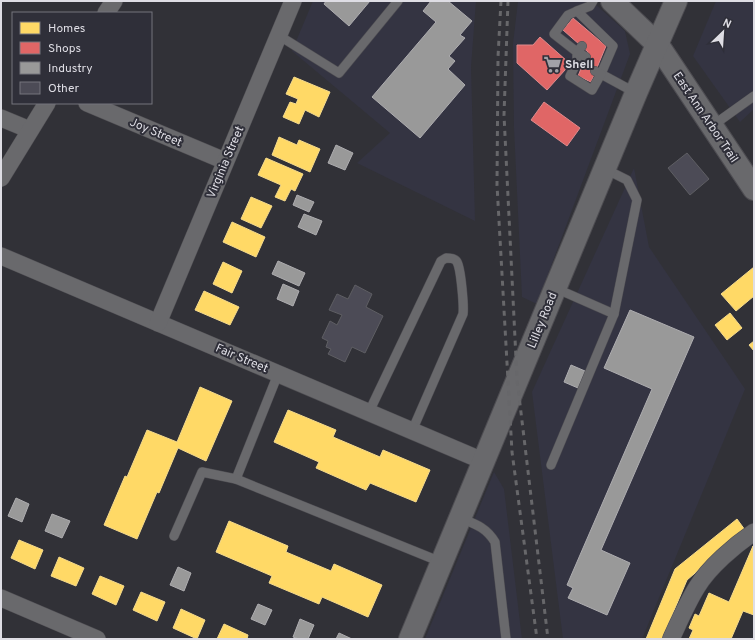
<svg xmlns="http://www.w3.org/2000/svg" width="755" height="640" viewBox="0 0 755 640" font-family="Overpass,sans-serif">
<rect width="100%" height="100%" fill="#313137"/>
<g fill="#343442">
<polygon points="313,1 476,1 471,67 475,221 357,163 390,133 292,51"/>
<polygon points="518,1 592,1 625,31 630,54 537,304 522,297 514,128 513,44"/>
<polygon points="716,1 754,1 754,109 740,122 693,56"/>
<polygon points="634,168 649,247 745,389 642,639 563,639 532,392"/>
<polygon points="494,472 504,489 522,639 425,639"/>
</g>
<g fill="#ffd966" stroke="#f5da8c">
<polygon points="294,77 330,92 319,117 305,110 299,124 283,117 290,102 296,104 298,99 286,94"/>
<polygon points="279,137 297,145 299,140 320,149 310,172 272,155"/>
<polygon points="266,158 303,174 295,191 291,189 285,201 275,197 281,185 258,175"/>
<polygon points="251,197 272,206 261,228 241,219"/>
<polygon points="232,222 265,237 256,257 223,242"/>
<polygon points="223,262 242,271 232,293 213,284"/>
<polygon points="754,267 754,296 736,311 721,294"/>
<polygon points="204,291 239,307 230,325 195,310"/>
<polygon points="730,313 742,328 727,340 715,325"/>
<polygon points="754,341 754,351 749,345"/>
<polygon points="200,387 232,401 206,461 178,448 159,493 157,492 137,539 104,525 125,476 127,477 147,430 177,442"/>
<polygon points="288,410 336,430 333,437 380,457 383,450 430,470 416,502 370,483 366,490 316,468 319,462 274,442"/>
<polygon points="737,519 745,530 687,580 662,639 646,639 675,569"/>
<polygon points="229,521 288,546 286,552 331,571 334,564 382,585 368,617 322,597 319,604 269,583 272,576 216,552"/>
<polygon points="19,540 43,550 35,569 11,558"/>
<polygon points="753,546 754,615 743,611 731,639 689,639 693,630 689,628 695,614 699,616 709,593 729,602"/>
<polygon points="59,557 84,568 76,586 51,576"/>
<polygon points="100,576 124,586 116,605 92,594"/>
<polygon points="141,592 165,602 157,621 133,610"/>
<polygon points="181,609 205,620 197,639 173,628"/>
<polygon points="224,624 248,635 247,639 217,639"/>
</g>
<g fill="#e06666" stroke="#df8a8c">
<polygon points="573,18 606,46 591,82 578,76 588,52 563,30"/>
<polygon points="540,37 567,61 565,70 547,90 517,63 517,45 533,45"/>
<polygon points="544,102 580,128 567,146 531,120"/>
</g>
<g fill="#999" stroke="#aeadb0">
<polygon points="326,1 370,1 349,26 324,4"/>
<polygon points="431,1 448,1 472,21 460,35 465,38 449,56 455,61 448,69 465,85 420,138 372,97 436,22 423,11"/>
<polygon points="336,145 353,153 345,170 328,163"/>
<polygon points="297,195 314,202 309,212 293,205"/>
<polygon points="304,214 322,221 316,235 298,227"/>
<polygon points="278,261 305,273 299,286 272,274"/>
<polygon points="283,284 299,291 293,306 277,299"/>
<polygon points="630,310 694,337 601,550 630,563 607,615 568,598 573,588 567,585 652,389 604,368"/>
<polygon points="571,365 585,371 578,388 564,382"/>
<polygon points="16,498 29,504 22,522 8,516"/>
<polygon points="52,514 70,521 62,538 45,531"/>
<polygon points="178,567 191,573 184,591 170,585"/>
<polygon points="258,604 272,610 265,625 251,619"/>
<polygon points="300,619 314,625 308,639 299,639 293,637"/>
<polygon points="339,633 352,639 336,639"/>
</g>
<g fill="#4c4b56" stroke="#5e5e63">
<polygon points="687,153 709,179 690,195 668,168"/>
<polygon points="355,285 372,294 366,307 383,316 365,353 352,347 345,362 328,354 331,349 326,347 328,341 322,338 330,321 337,325 342,315 329,310 337,294 348,299"/>
</g>
<g fill="none" stroke-linecap="round" stroke-linejoin="round">
<defs>
<g id="service">
<polyline points="593,1 590,6 577,11 613,46 601,74 636,93"/>
<polyline points="577,11 568,15 554,34 577,52 577,62 570,76 592,90 601,74 595,71"/>
<polyline points="278,35 339,73 398,1"/>
<polyline points="582,46 577,52 586,57"/>
<polyline points="712,126 754,96"/>
<polyline points="605,169 627,180 637,200 614,314"/>
<polyline points="278,374 236,479 441,562"/>
<path d="M 369,412 L 441,261 L 446,258 C 450,258 455,258 457,262 C 461,269 464,306 463,314 L 412,431"/>
<polyline points="551,465 614,314 555,288"/>
<path d="M 460,518 C 475,524 486,527 495,542 L 506,639"/>
<polyline points="174,536 202,472 236,479"/>
</g>
<g id="minor">
<polyline points="106,13 114,1"/>
<polyline points="87,103 225,161"/>
<polyline points="1,118 30,130"/>
<polyline points="1,178 47,103"/>
<polyline points="1,256 483,461"/>
<polyline points="158,323 293,1"/>
<polyline points="1,598 97,639"/>
<path d="M 671,639 C 679,622 687,603 697,587 C 709,567 735,545 754,532"/>
</g>
<g id="tertiary">
<polyline points="612,1 658,45 754,189"/>
<polyline points="410,639 636,93 676,1"/>
</g>
</defs>
<use href="#service" stroke="#4e4d52" stroke-width="10"/>
<use href="#minor" stroke="#4e4d52" stroke-width="18"/>
<use href="#tertiary" stroke="#4e4d52" stroke-width="24"/>
<use href="#service" stroke="#69696c" stroke-width="9"/>
<use href="#minor" stroke="#69696c" stroke-width="17"/>
<use href="#tertiary" stroke="#69696c" stroke-width="22"/>
<g stroke="#67676a" stroke-width="3" stroke-dasharray="5 5" stroke-linecap="butt">
<polyline points="501,1 498,57 497,185 512,452 537,639"/>
<polyline points="508,1 504,115 517,379 548,639"/>
</g>
</g>
<defs>
<symbol id="supermarket-bare" viewBox="-9 -9 18 18"><path d="M-6-5.5h2.5l.6 2H6L4.5 2H-2.5L-4.4-4H-6ZM-1.5 3.2a1.3 1.3 0 1 0 .1 0ZM3 3.2a1.3 1.3 0 1 0 .1 0Z" fill="#a1a1a7" stroke="#2f2f39" stroke-width="2.5" paint-order="stroke"/></symbol>
</defs>
<g fill-rule="evenodd">
<use href="#supermarket-bare" x="540" y="52" width="25" height="25"/>
</g>
<g text-anchor="middle" stroke-width="4" stroke-linejoin="round" paint-order="stroke">
<g font-size="12" font-weight="bold" fill="#dedde4" stroke="#2f2f39" text-anchor="start">
<text x="565" y="68">Shell</text>
</g>
<g font-size="12" fill="#dedde4" stroke="#2f2f39">
<text transform="translate(706 117) rotate(56)" y="4">East Ann Arbor Trail</text>
<text transform="translate(156 132) rotate(23)" y="4">Joy Street</text>
<text transform="translate(225 162) rotate(-67)" y="4">Virginia Street</text>
<text transform="translate(542 320) rotate(-68)" y="4">Lilley Road</text>
<text transform="translate(242 358) rotate(23)" y="4">Fair Street</text>
</g>
</g>
<rect width="755" height="640" fill="none" stroke="#dedde4" stroke-width="4"/>
<rect x="12" y="12" width="140" height="92" fill="#2f2f39" stroke="#75757d"/>
<rect x="20" y="22" width="20" height="12" fill="#ffd966" stroke="#75757d"/>
<text x="48" y="32" font-size="12" fill="#dedde4">Homes</text>
<rect x="20" y="42" width="20" height="12" fill="#e06666" stroke="#75757d"/>
<text x="48" y="52" font-size="12" fill="#dedde4">Shops</text>
<rect x="20" y="62" width="20" height="12" fill="#999999" stroke="#75757d"/>
<text x="48" y="72" font-size="12" fill="#dedde4">Industry</text>
<rect x="20" y="82" width="20" height="12" fill="#4c4b56" stroke="#75757d"/>
<text x="48" y="92" font-size="12" fill="#dedde4">Other</text>
<g transform="translate(723 32) rotate(25)" stroke="#2f2f39" stroke-width="3" paint-order="stroke">
<path d="M0-3L7 15L0 10L-7 15Z" fill="#dedde4"/>
<text y="-6" font-size="11" font-weight="bold" text-anchor="middle" fill="#dedde4">N</text>
</g>
</svg>
